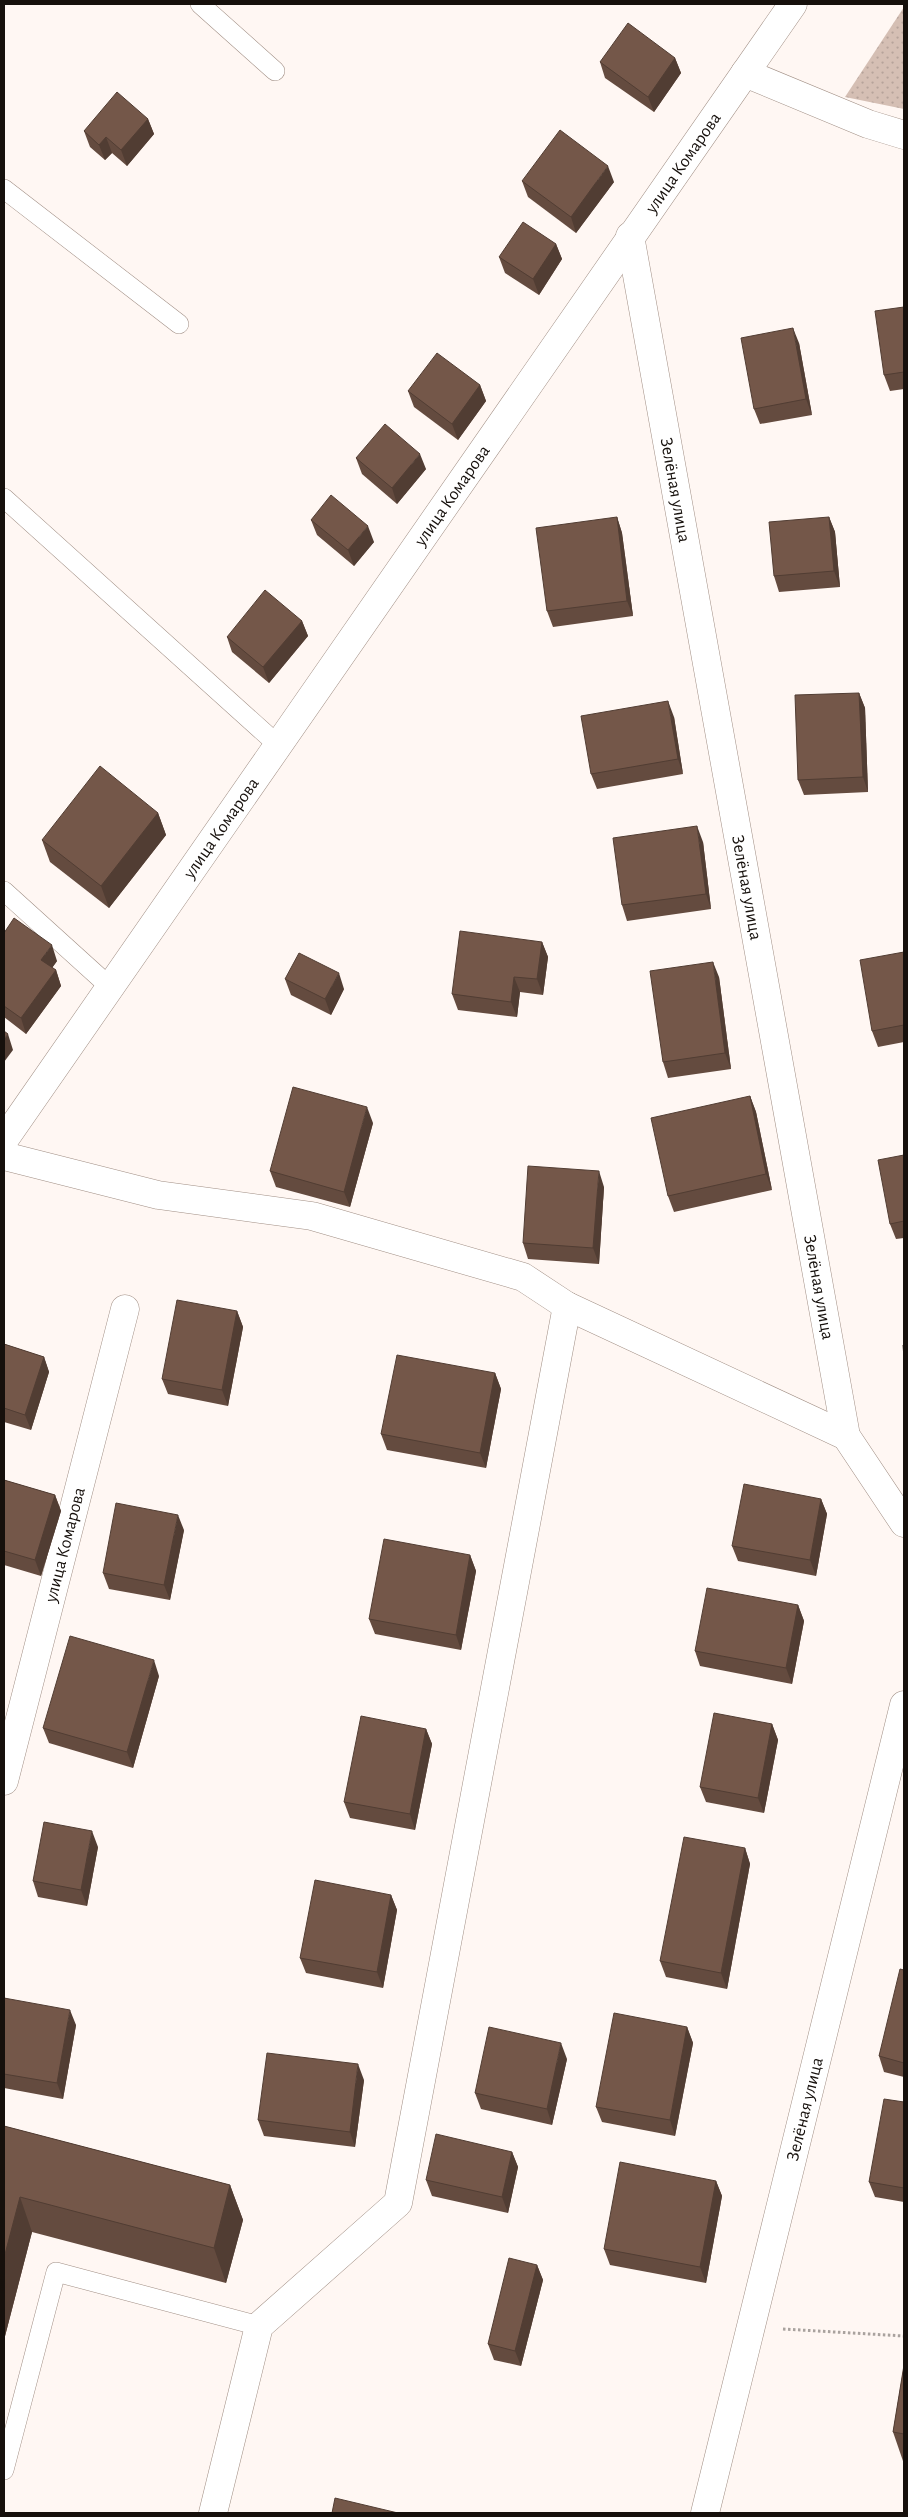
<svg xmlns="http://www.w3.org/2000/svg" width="908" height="2517" viewBox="0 0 908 2517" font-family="'Alegreya Sans',sans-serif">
<defs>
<pattern id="garden-dots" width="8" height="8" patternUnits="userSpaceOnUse" patternTransform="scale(1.25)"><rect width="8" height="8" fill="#d5bfb4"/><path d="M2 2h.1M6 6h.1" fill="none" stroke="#b6a39a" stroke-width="1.8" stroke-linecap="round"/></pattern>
</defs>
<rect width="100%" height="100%" fill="#fff7f3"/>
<polygon fill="url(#garden-dots)" points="904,7 904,109 845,97"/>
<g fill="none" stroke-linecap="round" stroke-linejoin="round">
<defs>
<g id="lane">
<polyline points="200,4 275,71"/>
<polyline points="4,189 179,324"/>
<polyline points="4,498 278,745"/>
<polyline points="4,891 110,987"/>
<polyline points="4,2470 56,2272 259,2326"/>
</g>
<g id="street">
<polyline points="745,73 868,124 904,135"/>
<path id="s1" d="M 630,236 L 846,1436 L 904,1523"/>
<path id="s2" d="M 4,1140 L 793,4"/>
<polyline points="4,1156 158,1195 312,1216 523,1277 567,1306 846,1436"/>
<path id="s3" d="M 4,1781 L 125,1309"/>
<polyline points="213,2513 259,2326 398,2203 567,1306"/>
<path id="s4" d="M 705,2513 L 904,1705"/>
</g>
</defs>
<use href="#lane" stroke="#a18f85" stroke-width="20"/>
<use href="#street" stroke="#a18f85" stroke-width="29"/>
<polyline stroke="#a9a29e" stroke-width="3" stroke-dasharray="2.5 2.5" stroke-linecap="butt" points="783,2329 904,2336"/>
<use href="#lane" stroke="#fff" stroke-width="19"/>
<use href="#street" stroke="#fff" stroke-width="28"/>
</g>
<g fill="#644b3f">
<polygon points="675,58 681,73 654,112 605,78 600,62"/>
<polygon points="148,119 154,134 127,166 112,153 105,160 90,147 84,131"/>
<polygon points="522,181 614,182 576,233 528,197"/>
<polygon points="556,244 562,259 539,295 505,273 499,257"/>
<polygon points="904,307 904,389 890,391 884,375"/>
<polygon points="799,343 812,415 760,424 754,409"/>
<polygon points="480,385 486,401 458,440 414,407 408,391"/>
<polygon points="356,458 426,469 397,504 362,474"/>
<polygon points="617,517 622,533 633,616 553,627 547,611"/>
<polygon points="829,517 835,532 840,587 779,592 774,576"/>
<polygon points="311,520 374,542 354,566 317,535"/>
<polygon points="302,621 308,636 269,683 232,652 227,637"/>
<polygon points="859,693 865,708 868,792 804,795 798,780"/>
<polygon points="674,717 683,774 597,789 591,774"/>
<polygon points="158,813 166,835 109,908 50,862 42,840"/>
<polygon points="703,842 711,909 627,921 622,905"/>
<polygon points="4,933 57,961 52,968 56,970 61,986 26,1034 4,1017"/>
<polygon points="542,942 548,957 543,995 520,992 517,1017 458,1010 452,994"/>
<polygon points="904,952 904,1042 878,1047 872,1031"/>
<polygon points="719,977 731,1069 668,1078 663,1062"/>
<polygon points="285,979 344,989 331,1015 291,995"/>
<polygon points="750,1096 756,1112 772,1190 674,1212 668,1196"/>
<polygon points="373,1123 350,1207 276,1187 270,1171"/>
<polygon points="904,1155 904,1238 896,1239 890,1224"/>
<polygon points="604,1187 599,1264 528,1259 523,1243"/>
<polygon points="237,1311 243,1327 228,1406 168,1394 162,1379"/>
<polygon points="4,1344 44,1357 49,1372 31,1430 4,1422"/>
<polygon points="495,1373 501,1389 486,1468 387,1450 381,1434"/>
<polygon points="4,1480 55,1495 61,1511 41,1576 4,1565"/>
<polygon points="821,1499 827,1514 816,1576 738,1561 732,1546"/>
<polygon points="184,1530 170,1600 109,1589 103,1573"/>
<polygon points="470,1555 476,1571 461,1650 375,1634 369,1619"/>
<polygon points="798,1605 804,1621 792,1684 700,1666 695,1651"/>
<polygon points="159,1676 133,1768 49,1743 43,1728"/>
<polygon points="772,1724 778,1740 764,1813 706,1802 700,1787"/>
<polygon points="426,1729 432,1744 415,1830 350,1818 344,1802"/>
<polygon points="98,1847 87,1906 38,1897 33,1881"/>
<polygon points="745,1848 750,1864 727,1989 666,1977 660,1961"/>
<polygon points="391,1895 397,1910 383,1988 306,1973 300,1958"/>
<polygon points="904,1970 904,2077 884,2072 879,2056"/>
<polygon points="4,1998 76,2025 63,2099 4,2088"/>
<polygon points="687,2027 693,2043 675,2136 602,2122 596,2107"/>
<polygon points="567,2059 552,2125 481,2109 475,2093"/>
<polygon points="364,2080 355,2147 264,2136 258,2120"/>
<polygon points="904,2102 904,2202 875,2197 869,2182"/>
<polygon points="4,2126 230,2185 243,2220 226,2283 32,2232 4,2340"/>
<polygon points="512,2152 518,2167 508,2213 432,2196 426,2180"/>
<polygon points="716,2181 722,2196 706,2283 610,2265 604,2249"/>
<polygon points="537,2265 543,2280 521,2366 494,2360 488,2344"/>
<polygon points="904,2365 904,2464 893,2432"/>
</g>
<g fill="#513d33">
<polygon points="675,58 681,73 654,112 648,97"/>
<polygon points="148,119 154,134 127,166 121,150"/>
<polygon points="106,137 112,153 105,160 99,145"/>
<polygon points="608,166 614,182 576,233 571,217"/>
<polygon points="556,244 562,259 539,295 533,279"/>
<polygon points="793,328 799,343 812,415 806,399"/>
<polygon points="480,385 486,401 458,440 452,424"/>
<polygon points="420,454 426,469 397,504 392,488"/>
<polygon points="617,517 622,533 633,616 627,601"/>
<polygon points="829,517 835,532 840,587 834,571"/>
<polygon points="368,526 374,542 354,566 348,550"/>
<polygon points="302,621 308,636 269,683 263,667"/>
<polygon points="859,693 865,708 868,792 863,777"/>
<polygon points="668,701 674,717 683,774 678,759"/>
<polygon points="158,813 166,835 109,908 101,886"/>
<polygon points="697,826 703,842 711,909 706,894"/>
<polygon points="542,942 548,957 543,995 537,979"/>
<polygon points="52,945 57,961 46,976 41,960"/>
<polygon points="713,962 719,977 731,1069 725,1053"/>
<polygon points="56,970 61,986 26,1034 21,1018"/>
<polygon points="339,973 344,989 331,1015 325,999"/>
<polygon points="514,977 520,992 517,1017 511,1002"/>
<polygon points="8,1034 13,1050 4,1062 4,1039"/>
<polygon points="750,1096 756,1112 772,1190 766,1174"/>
<polygon points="367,1107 373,1123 350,1207 344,1192"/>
<polygon points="599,1171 604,1187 599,1264 593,1248"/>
<polygon points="237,1311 243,1327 228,1406 222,1390"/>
<polygon points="44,1357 49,1372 31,1430 25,1415"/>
<polygon points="495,1373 501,1389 486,1468 480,1453"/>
<polygon points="55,1495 61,1511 41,1576 35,1560"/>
<polygon points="821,1499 827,1514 816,1576 810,1560"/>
<polygon points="178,1515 184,1530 170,1600 164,1585"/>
<polygon points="470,1555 476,1571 461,1650 456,1635"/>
<polygon points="798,1605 804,1621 792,1684 786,1668"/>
<polygon points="154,1660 159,1676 133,1768 127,1752"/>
<polygon points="772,1724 778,1740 764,1813 758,1798"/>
<polygon points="426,1729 432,1744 415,1830 410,1814"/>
<polygon points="92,1831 98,1847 87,1906 81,1890"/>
<polygon points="745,1848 750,1864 727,1989 721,1973"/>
<polygon points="391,1895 397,1910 383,1988 377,1972"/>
<polygon points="70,2010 76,2025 63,2099 57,2083"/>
<polygon points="687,2027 693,2043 675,2136 670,2120"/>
<polygon points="561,2043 567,2059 552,2125 547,2109"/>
<polygon points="358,2064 364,2080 355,2147 350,2132"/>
<polygon points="512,2152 518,2167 508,2213 502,2197"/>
<polygon points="716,2181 722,2196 706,2283 700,2267"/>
<polygon points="230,2185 243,2220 226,2283 214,2248"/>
<polygon points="20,2197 32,2232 4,2340 4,2258"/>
<polygon points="537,2265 543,2280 521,2366 515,2351"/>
</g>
<g fill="#745749" stroke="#513d33">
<polygon points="628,23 675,58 648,97 600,62"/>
<polygon points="117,92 148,119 121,150 106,137 99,145 84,131"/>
<polygon points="560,130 608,166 571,217 522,181"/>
<polygon points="523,222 556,244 533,279 499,257"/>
<polygon points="904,307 904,372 884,375 875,311"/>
<polygon points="793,328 806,399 754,409 741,338"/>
<polygon points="437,353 480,385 452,424 408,391"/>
<polygon points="385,424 420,454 392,488 356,458"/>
<polygon points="331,495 368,526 348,550 311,520"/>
<polygon points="617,517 627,601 547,611 536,528"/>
<polygon points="829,517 834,571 774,576 769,522"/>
<polygon points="265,590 302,621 263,667 227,637"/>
<polygon points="859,693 863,777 798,780 795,695"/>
<polygon points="668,701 678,759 591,774 581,716"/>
<polygon points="100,766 158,813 101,886 42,840"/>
<polygon points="697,826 706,894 622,905 613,838"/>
<polygon points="14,918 52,945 41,960 56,970 21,1018 4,1006 4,933"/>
<polygon points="460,931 542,942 537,979 514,977 511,1002 452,994"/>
<polygon points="904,952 904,1025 872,1031 860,960"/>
<polygon points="299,953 339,973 325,999 285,979"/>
<polygon points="713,962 725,1053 663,1062 650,971"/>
<polygon points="4,1031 8,1034 4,1039"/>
<polygon points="293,1087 367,1107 344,1192 270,1171"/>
<polygon points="750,1096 766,1174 668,1196 651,1118"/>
<polygon points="904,1155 904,1221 890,1224 878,1160"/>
<polygon points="528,1166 599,1171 593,1248 523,1243"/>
<polygon points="177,1300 237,1311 222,1390 162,1379"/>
<polygon points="4,1344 44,1357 25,1415 4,1408"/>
<polygon points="903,1345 904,1345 904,1358"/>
<polygon points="397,1355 495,1373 480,1453 381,1434"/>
<polygon points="4,1480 55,1495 35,1560 4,1551"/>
<polygon points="744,1484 821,1499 810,1560 732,1546"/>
<polygon points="116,1503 178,1515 164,1585 103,1573"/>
<polygon points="384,1539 470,1555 456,1635 369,1619"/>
<polygon points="707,1588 798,1605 786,1668 695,1651"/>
<polygon points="70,1636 154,1660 127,1752 43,1728"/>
<polygon points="714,1713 772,1724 758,1798 700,1787"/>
<polygon points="361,1716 426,1729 410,1814 344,1802"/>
<polygon points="44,1822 92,1831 81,1890 33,1881"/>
<polygon points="684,1837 745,1848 721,1973 660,1961"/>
<polygon points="315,1880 391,1895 377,1972 300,1958"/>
<polygon points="900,1969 904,1970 904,2063 879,2056"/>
<polygon points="4,1998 70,2010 57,2083 4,2074"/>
<polygon points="614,2013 687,2027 670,2120 596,2107"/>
<polygon points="489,2027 561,2043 547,2109 475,2093"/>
<polygon points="267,2053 358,2064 350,2132 258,2120"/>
<polygon points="884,2099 904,2102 904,2188 869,2182"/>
<polygon points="4,2126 230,2185 214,2248 20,2197 4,2258"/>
<polygon points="436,2134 512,2152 502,2197 426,2180"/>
<polygon points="620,2162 716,2181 700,2267 604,2249"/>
<polygon points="509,2258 537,2265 515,2351 488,2344"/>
<polygon points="904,2365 904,2434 893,2432"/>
<polygon points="335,2498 398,2513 332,2513"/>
</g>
<g text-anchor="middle" stroke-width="5" stroke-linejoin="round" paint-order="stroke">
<g font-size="18" fill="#16100c" stroke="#fff">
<text dy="6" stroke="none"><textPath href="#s2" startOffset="1190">улица Комарова</textPath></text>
<text dy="6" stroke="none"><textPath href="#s1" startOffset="258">Зелёная улица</textPath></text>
<text dy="6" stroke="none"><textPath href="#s2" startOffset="785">улица Комарова</textPath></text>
<text dy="6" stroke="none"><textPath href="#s2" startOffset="380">улица Комарова</textPath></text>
<text dy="6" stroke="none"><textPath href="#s1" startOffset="662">Зелёная улица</textPath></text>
<text dy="6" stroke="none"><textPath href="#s1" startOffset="1068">Зелёная улица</textPath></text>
<text dy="6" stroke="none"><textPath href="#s3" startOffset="244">улица Комарова</textPath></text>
<text dy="6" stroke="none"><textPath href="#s4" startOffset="416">Зелёная улица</textPath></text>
</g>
</g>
<rect width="908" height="2517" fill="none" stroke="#16100c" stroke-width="10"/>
</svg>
